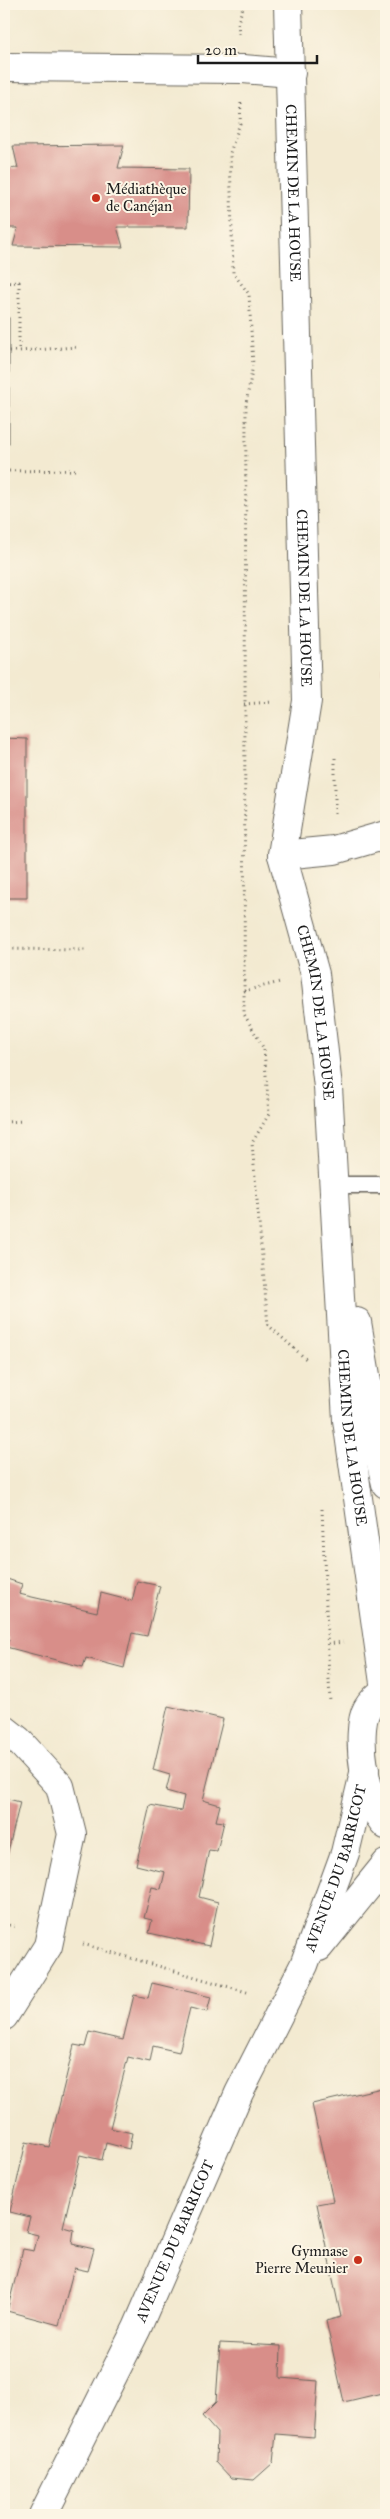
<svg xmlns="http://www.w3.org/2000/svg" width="390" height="2519" viewBox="0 0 390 2519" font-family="'IM FELL Great Primer',serif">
<rect width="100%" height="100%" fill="#fcf5e5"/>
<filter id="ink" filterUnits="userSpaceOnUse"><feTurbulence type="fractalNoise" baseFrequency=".02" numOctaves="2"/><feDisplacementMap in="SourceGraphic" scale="10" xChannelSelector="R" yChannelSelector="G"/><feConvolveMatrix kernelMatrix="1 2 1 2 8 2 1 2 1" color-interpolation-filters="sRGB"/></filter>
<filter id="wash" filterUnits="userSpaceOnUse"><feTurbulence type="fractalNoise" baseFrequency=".0096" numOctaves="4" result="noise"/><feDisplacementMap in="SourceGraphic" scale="20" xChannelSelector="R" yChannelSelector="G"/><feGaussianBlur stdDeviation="1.12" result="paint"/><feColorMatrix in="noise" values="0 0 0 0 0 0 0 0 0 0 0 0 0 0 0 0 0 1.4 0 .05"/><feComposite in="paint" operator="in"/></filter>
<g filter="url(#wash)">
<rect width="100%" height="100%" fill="#f3ead1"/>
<g id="blocks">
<g fill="#d88e89">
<polygon points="124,145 118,168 189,169 188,227 117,227 123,247 13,246 18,228 4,228 4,169 18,168 13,146"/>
<rect x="4" y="318" width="5" height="125"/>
<rect x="383" y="641" width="3" height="112"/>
<polygon points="4,738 27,739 27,898 4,898"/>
<polygon points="4,1578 22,1584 19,1594 97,1612 101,1593 132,1601 137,1581 160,1586 147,1636 132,1633 124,1668 86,1658 83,1667 6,1647 9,1639 4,1637"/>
<polygon points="168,1706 223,1719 203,1800 220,1805 216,1821 224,1822 217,1851 209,1850 199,1897 218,1902 209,1946 149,1933 152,1920 144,1918 152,1887 161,1889 165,1872 136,1865 150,1805 181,1811 184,1796 166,1791 170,1775 153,1770"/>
<polygon points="4,1798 20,1802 6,1860 4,1859"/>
<polygon points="152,1983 211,1997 207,2012 190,2008 179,2052 153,2046 150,2062 128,2057 110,2128 132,2133 129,2149 106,2143 102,2160 80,2155 63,2227 74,2230 72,2244 94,2249 88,2271 74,2268 59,2325 7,2311 23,2249 34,2251 38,2235 26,2232 30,2217 10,2212 26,2142 49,2147 74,2045 85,2047 89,2032 123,2040 134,1995 148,1998"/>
<polygon points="386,2087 386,2392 344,2402 326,2321 341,2317 317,2204 333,2201 312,2104"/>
<polygon points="220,2343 281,2346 280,2378 318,2381 314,2437 276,2434 273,2463 254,2480 231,2478 216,2462 217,2433 202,2416 216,2402"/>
</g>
</g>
</g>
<g filter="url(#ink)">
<use href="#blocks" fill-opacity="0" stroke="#67645b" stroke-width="1"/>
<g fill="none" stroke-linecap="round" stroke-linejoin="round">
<defs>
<polyline id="lane" points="334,1185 386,1185"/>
<g id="street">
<polyline points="4,67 243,69 291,73"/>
<polyline points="282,855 334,850 386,835"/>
<polyline points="4,1729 18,1740 60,1786 72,1834 48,1946 4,2016"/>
<polyline points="319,1947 386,1864"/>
<path id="s1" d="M 43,2515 L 137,2328 L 239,2093 L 304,1965 L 345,1853 L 365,1769"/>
</g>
<g id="secondary">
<path id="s2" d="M 288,4 L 307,701 L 282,855 L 315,974 L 328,1087 L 347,1420 L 385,1690"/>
<polyline points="357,1322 380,1459 386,1484"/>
<path d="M 386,1690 C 380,1694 371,1702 367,1709 C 354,1732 366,1807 386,1825"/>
</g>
</defs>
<use href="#lane" stroke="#67645b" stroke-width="19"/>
<use href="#street" stroke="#67645b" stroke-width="30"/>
<use href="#secondary" stroke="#67645b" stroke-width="30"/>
<g stroke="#67645b" stroke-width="3" stroke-dasharray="1 4" stroke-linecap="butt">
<polyline points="239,34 238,22 244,4"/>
<polyline points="241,103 240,123 230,153 233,273 249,294 253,365 246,404 244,1014 264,1049 269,1114 252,1143 268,1325 307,1360"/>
<polyline points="4,283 19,282 19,351 77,347"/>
<polyline points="9,351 19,351"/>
<polyline points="4,471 79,470"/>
<polyline points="244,704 272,702"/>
<polyline points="4,731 4,738"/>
<polyline points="335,814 335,758"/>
<polyline points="6,898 7,949"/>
<polyline points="4,951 7,949 87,950"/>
<polyline points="244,991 280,982"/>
<polyline points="4,1122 23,1121"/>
<polyline points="322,1509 330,1703"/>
<polyline points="328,1644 343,1642"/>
<polyline points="4,1924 17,1927"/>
<polyline points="83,1944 250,1993"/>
</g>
<use href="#lane" stroke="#fff" stroke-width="16"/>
<use href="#street" stroke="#fff" stroke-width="28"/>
<use href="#secondary" stroke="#fff" stroke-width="28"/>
</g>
</g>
<g fill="#c8321e" stroke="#fcf5e5" stroke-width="2">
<circle cx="96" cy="198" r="5"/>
<circle cx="358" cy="2260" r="5"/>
</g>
<g text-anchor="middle" stroke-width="4" stroke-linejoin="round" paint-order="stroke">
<g font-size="15" fill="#1c1c1c" stroke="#fcf5e5" text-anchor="start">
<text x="106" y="194">Médiathèque<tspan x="106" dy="17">de Canéjan</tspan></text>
<text x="348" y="2256" text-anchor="end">Gymnase<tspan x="348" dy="17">Pierre Meunier</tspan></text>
</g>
<g font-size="15" fill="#1c1c1c" stroke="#fcf5e5">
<text dy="5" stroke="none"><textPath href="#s2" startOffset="189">CHEMIN DE LA HOUSE</textPath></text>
<text dy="5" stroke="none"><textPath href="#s2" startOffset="594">CHEMIN DE LA HOUSE</textPath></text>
<text dy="5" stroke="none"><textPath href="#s2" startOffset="1015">CHEMIN DE LA HOUSE</textPath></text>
<text dy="5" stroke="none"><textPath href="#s2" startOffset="1442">CHEMIN DE LA HOUSE</textPath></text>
<text dy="5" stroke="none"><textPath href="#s1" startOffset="711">AVENUE DU BARRICOT</textPath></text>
<text dy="5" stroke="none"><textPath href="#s1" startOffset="304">AVENUE DU BARRICOT</textPath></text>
</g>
</g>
<rect width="390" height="2519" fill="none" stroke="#fcf5e5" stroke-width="20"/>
<path d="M198 55v8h119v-8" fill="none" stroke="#1c1c1c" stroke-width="2.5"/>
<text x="205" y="55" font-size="15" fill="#1c1c1c" stroke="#fcf5e5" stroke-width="4" paint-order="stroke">20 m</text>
</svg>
